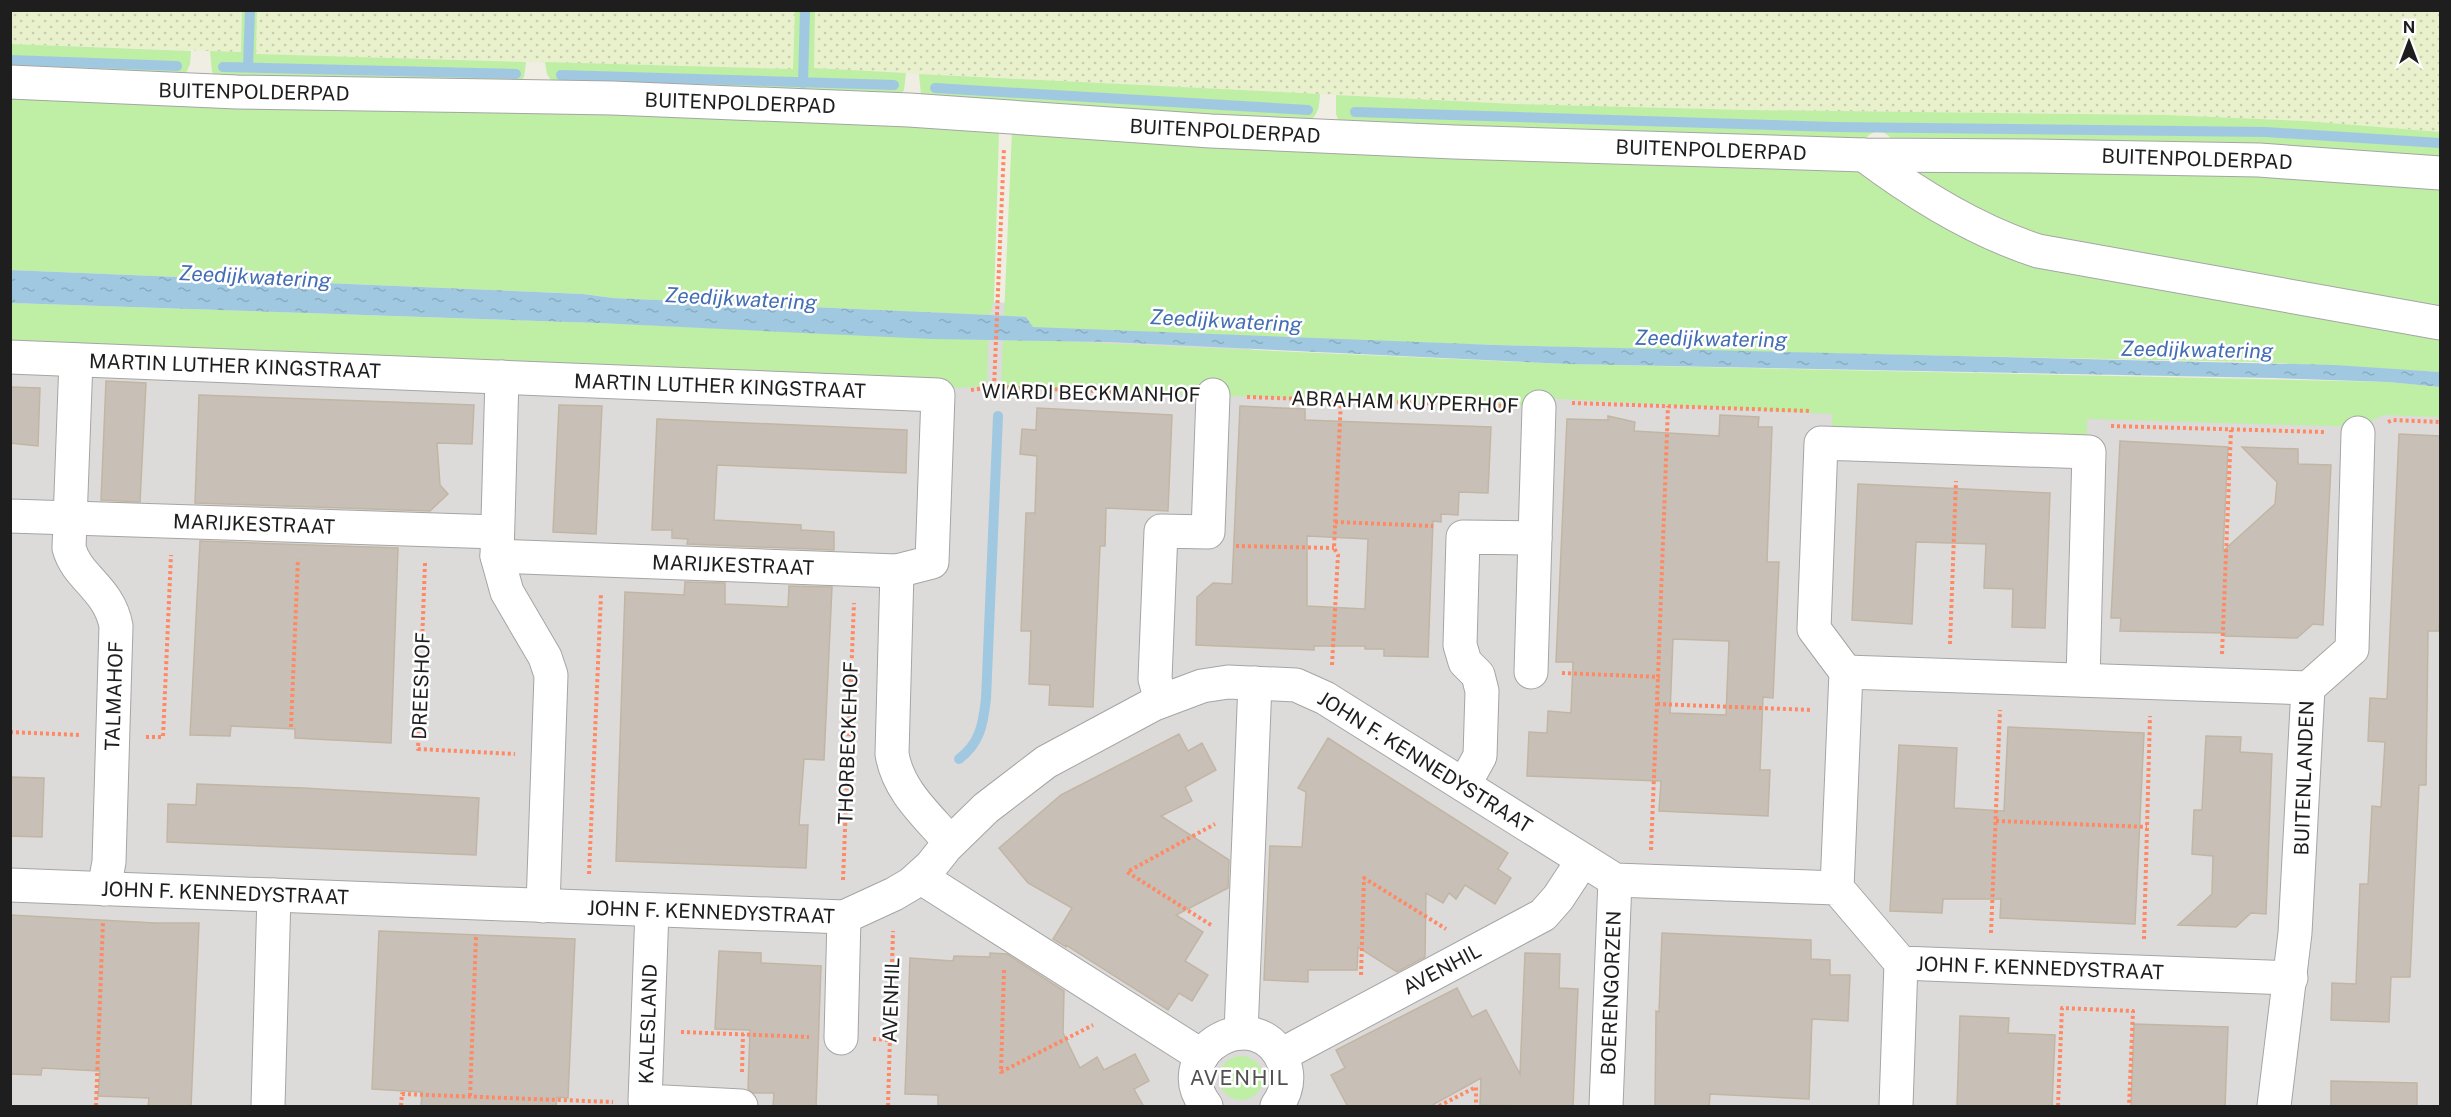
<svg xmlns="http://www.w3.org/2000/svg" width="2451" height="1117" viewBox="0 0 2451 1117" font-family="'Public Sans',sans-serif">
<defs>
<pattern id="farmland-dots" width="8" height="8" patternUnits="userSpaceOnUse" patternTransform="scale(1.5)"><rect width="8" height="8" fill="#e9f0cc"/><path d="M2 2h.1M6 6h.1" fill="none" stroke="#c7cdaf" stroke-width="1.8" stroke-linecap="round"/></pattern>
<pattern id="water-ripples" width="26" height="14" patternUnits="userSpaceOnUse" patternTransform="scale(1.5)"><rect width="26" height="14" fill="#a0c9e1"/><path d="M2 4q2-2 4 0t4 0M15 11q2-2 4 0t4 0" fill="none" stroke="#89acc1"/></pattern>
</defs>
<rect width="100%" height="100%" fill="#f0ede3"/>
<polygon fill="#dcdbda" points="889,296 1061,306 1431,390 2440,397 2440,1106 11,1106 11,325 807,363"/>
<g fill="url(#farmland-dots)">
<polygon points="815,10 2440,10 2440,132 2305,121 2166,115 1747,110 1514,104 814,68"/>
<polygon points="11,11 242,11 241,52 11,44"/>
<polygon points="257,11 795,11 793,69 255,54"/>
</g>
<g fill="#bfeea5">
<polygon points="815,10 814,68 906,73 904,90 900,96 552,82 547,74 545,62 793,69 795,11"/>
<polygon points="242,11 257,11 256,54 526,62 524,77 521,81 216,77 212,72 210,51 241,52"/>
<polygon points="11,44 191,51 190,64 185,75 11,73"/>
<path d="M 919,74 L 1320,94 C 1319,109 1318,117 1304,124 L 921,95 Z"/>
<polygon points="11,89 607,106 999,132 994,301 990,315 613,298 583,294 445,288 11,270"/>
<path d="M 1336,95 L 1514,104 L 1747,110 L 2166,115 L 2305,121 L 2440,132 L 2440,164 L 1894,141 C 1883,129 1875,128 1864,140 L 1339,122 L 1336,114 Z"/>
<polygon points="1012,131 1844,163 2015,253 2440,329 2440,372 2255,362 1757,352 1391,342 1033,327 1026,317 1004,316"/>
<polygon points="1902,163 2440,183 2440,312 2031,235 1905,173"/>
<polygon points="11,303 598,323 988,340 987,386 941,389 11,351"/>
<polygon points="1033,340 1566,364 2388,382 2440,387 2440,417 2383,415 2360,427 2087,419 2087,436 1832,428 1832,414 1544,398 1537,407 1001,388 1003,341"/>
<circle cx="1241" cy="1078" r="22"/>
</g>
<polygon fill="url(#water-ripples)" points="11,270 445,288 583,294 613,298 990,315 1026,317 1033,327 1497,345 2335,365 2440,372 2440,387 2388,382 2274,378 1566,364 1109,342 931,339 598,323 11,303"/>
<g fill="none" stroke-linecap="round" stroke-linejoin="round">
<g stroke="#a0c9e1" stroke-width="10">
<polyline points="10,60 177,66"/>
<polyline points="223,67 516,74"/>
<polyline points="248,67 250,10"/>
<polyline points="561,75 894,85"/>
<polyline points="803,83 805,10"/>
<polyline points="935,88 1308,110"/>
<polyline points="1355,112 1835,127 2265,132 2440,143"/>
<path d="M 959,759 C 980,743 983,725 986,699 L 998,416"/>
</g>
</g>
<g fill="#c8c0b6" stroke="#c2b5a4" stroke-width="1.5" fill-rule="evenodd">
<polygon points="106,381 146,383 140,502 101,500"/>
<polygon points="10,387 40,388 38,446 10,443"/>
<polygon points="199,395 474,405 472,444 437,443 440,485 448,494 430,511 195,503"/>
<polygon points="559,405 602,406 596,534 553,532"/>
<path d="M 1240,406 L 1305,409 L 1305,420 L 1491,427 L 1488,493 L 1459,492 L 1458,515 L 1441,514 L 1441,522 L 1433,521 L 1428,657 L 1384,656 L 1384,649 L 1365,649 L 1365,646 L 1314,646 L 1314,650 L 1196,645 L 1197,597 L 1213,583 L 1232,584 ZM 1307,536 L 1368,539 L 1365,609 L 1307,606 Z"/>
<polygon points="1037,408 1172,415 1168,511 1106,508 1105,546 1100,546 1093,707 1049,705 1050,685 1029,684 1031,631 1021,631 1026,513 1035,513 1037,456 1020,454 1022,429 1036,430"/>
<path d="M 1720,415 L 1759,417 L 1758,427 L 1772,427 L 1767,562 L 1779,562 L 1773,698 L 1763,697 L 1760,770 L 1770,770 L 1768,816 L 1659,811 L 1661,781 L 1527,776 L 1529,732 L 1547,733 L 1548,711 L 1571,713 L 1573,662 L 1556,662 L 1567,419 L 1608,420 L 1608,416 L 1635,422 L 1634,431 L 1719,436 ZM 1673,639 L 1729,641 L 1726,715 L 1670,713 Z"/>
<polygon points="657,419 907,430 906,473 717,465 714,520 801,525 801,530 834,532 834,550 687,544 688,539 672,538 672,530 652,530"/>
<polygon points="2399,434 2440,436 2440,613 2439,631 2428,631 2426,785 2419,785 2410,977 2391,977 2389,1022 2331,1020 2332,983 2356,984 2360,884 2368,884 2372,806 2381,807 2385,742 2368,741 2370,698 2387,699"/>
<polygon points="2120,441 2228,447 2223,551 2275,504 2277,482 2242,447 2298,449 2298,464 2331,465 2323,625 2313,624 2297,638 2225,636 2225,633 2120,631 2121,618 2111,618"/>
<polygon points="1858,484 2050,493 2045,628 2012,627 2013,589 1984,588 1986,544 1916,542 1912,624 1852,620"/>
<polygon points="200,541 398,548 391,743 295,738 295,729 231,726 230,736 190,735"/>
<polygon points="685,582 725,583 725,604 788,607 789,586 832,587 824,760 804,759 799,825 808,825 806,868 616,861 625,592 684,595"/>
<polygon points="2008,727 2144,733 2135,924 2000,918 2001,899 1943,899 1942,913 1890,911 1899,745 1957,748 1954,808 2004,811"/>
<polygon points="1179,734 1188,751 1202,743 1216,770 1185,787 1192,801 1161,816 1229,860 1228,888 1176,915 1203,932 1185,961 1208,975 1192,1001 1179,993 1168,1010 1066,945 1066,947 1053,939 1072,908 1028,883 999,848 1061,795"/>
<polygon points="2206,736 2241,737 2240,752 2272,754 2266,914 2251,913 2236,927 2178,925 2212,894 2213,856 2192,854 2194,810 2202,810"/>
<polygon points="1328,738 1508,853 1498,869 1511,878 1495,904 1465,885 1456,899 1449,893 1443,903 1426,893 1425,957 1397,972 1358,947 1357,970 1308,970 1308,982 1264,980 1270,846 1302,847 1306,792 1298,788"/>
<polygon points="10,777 44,778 42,837 10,836"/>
<polygon points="197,784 303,788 479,798 476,855 167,842 168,804 196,805"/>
<polygon points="10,915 155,923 199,923 191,1107 148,1107 149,1098 98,1096 100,1071 42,1068 41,1075 10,1074"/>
<polygon points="379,931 575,939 568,1098 557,1097 556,1107 421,1107 422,1092 372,1089"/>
<polygon points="1662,933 1811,940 1811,959 1830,960 1830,975 1850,975 1848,1021 1812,1019 1809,1099 1710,1094 1709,1107 1655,1107 1656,1011 1659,1012"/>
<polygon points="719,951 761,953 761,963 821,966 816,1107 773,1107 774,1093 753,1093 748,1089 750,1030 715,1029"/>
<polygon points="990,953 1007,954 1064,991 1063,1033 1080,1068 1097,1057 1104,1070 1135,1054 1149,1081 1134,1089 1144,1107 938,1107 938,1095 905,1094 910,958 953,961 954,956 990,957"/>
<polygon points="1525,953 1560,954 1559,988 1578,989 1573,1107 1480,1105 1481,1078 1429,1107 1348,1107 1331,1075 1345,1068 1336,1050 1457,988 1472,1017 1486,1010 1520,1074"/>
<polygon points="1960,1016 2009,1018 2008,1033 2055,1035 2052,1107 1957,1107"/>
<polygon points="2134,1024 2228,1027 2225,1107 2131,1107"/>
<polygon points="2331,1081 2417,1083 2417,1107 2331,1107"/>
</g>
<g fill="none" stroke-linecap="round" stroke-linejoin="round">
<defs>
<g id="minor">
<polyline points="10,82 237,92 612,98 909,110 1211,131 1454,142 1864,155 2033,156 2259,160 2440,173"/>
<path d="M 1864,155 C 1916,194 1976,231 2038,251 L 2440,323"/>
<polyline points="10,357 938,395 932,562 897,571 497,556"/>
<path d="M 76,360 L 69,548 C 77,578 109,588 116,626 L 109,862 L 104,889"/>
<polyline points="502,377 497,556 507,592 545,657 551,675 543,906"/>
<polyline points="10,516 497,532"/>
<path d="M 897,571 L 892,754 C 898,791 927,815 950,842"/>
<polyline points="1531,672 1535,538"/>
<polyline points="1846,672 2308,688"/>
<polyline points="1161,701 1155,679 1161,531 1208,532 1213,395"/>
<polyline points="1464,785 1480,756 1482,691 1478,675 1465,662 1460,645 1463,537 1535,538 1539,407"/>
<polyline points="920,877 1202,1056"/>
<polyline points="10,885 844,917 894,894 911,884 931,866 946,847 986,808 1046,762 1154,704 1202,686 1228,682 1296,685 1325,698 1615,880 1837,888 1901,963 2291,978"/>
<polyline points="1837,888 1846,672 1814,629 1821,443 2089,452 2083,680"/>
<polyline points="652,910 645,1101 741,1106"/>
<polyline points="1241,1033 1255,683"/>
<polyline points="841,1038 844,917"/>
<polyline points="1281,1055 1543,915 1558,898 1583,860"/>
<polyline points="268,1106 274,895"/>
<path d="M 1206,1106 C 1164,1051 1258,998 1284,1063 C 1290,1079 1286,1093 1277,1106"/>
<polyline points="1606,1106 1615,880"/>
<polyline points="1896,1106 1901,963"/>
<polyline points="2274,1106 2295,933 2308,688 2352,649 2358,433"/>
</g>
</defs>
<use href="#minor" stroke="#a5a5a5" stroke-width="35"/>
<g stroke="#ff8964" stroke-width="4" stroke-dasharray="3 3" stroke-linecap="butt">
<polyline points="994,387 1004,148"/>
<polyline points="971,390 994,387 1179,394"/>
<polyline points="1247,397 1506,406"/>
<polyline points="1572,403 1810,411"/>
<polyline points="2388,422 2393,420 2440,422"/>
<polyline points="2111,426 2325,432"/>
<polyline points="1335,522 1433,526"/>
<polyline points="1236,546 1334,548"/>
<polyline points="425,563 418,749 515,754"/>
<polyline points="1950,644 1956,481"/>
<polyline points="2222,654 2231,430"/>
<polyline points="1332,665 1338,555 1334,548 1341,400"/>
<polyline points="1562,673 1658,677 1668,406"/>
<polyline points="1657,704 1812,710"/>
<polyline points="291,727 298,559"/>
<polyline points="10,732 79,735"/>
<polyline points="146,737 163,737 171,555"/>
<polyline points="1996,821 2147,827"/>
<polyline points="1651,850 1658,677"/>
<polyline points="589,874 601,594"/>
<polyline points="843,880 854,603"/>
<polyline points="1211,925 1127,872 1215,824"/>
<polyline points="1991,933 2000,710"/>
<polyline points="2144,939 2150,716"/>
<polyline points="1004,970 1001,1072 1093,1025"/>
<polyline points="1361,975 1364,878 1446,929"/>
<polyline points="681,1032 809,1037"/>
<polyline points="873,1039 890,1040"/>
<polyline points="742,1072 743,1034"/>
<polyline points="470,1096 476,937"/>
<polyline points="96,1106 103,921"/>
<polyline points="401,1106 402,1094 613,1102"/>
<polyline points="888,1106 893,931"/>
<polyline points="1439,1106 1476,1087 1476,1106"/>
<polyline points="2058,1106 2062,1008 2133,1011 2129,1106"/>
</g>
<use href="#minor" stroke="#fff" stroke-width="33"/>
</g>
<g text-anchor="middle" stroke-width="5" stroke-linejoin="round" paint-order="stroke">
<g font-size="20" fill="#1e1e1e" stroke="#fff">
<text transform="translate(254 92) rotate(1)" y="7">BUITENPOLDERPAD</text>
<text transform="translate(740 103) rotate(2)" y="7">BUITENPOLDERPAD</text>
<text transform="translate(1225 131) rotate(3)" y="7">BUITENPOLDERPAD</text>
<text transform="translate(1711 150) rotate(2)" y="7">BUITENPOLDERPAD</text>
<text transform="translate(2197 159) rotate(2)" y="7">BUITENPOLDERPAD</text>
<text transform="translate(235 366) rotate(2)" y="7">MARTIN LUTHER KINGSTRAAT</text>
<text transform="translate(720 386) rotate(2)" y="7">MARTIN LUTHER KINGSTRAAT</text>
<text transform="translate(1091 393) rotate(1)" y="7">WIARDI BECKMANHOF</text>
<text transform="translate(1405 402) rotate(2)" y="7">ABRAHAM KUYPERHOF</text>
<text transform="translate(254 524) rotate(2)" y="7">MARIJKESTRAAT</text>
<text transform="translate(733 565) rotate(2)" y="7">MARIJKESTRAAT</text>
<text transform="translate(421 686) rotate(-88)" y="7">DREESHOF</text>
<text transform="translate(114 696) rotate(-88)" y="7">TALMAHOF</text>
<text transform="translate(848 743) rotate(-88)" y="7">THORBECKEHOF</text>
<text transform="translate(1425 762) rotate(32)" y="7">JOHN F. KENNEDYSTRAAT</text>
<text transform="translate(2304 778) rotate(-88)" y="7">BUITENLANDEN</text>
<text transform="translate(225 893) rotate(2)" y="7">JOHN F. KENNEDYSTRAAT</text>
<text transform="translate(711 912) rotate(2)" y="7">JOHN F. KENNEDYSTRAAT</text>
<text transform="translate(2040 968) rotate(2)" y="7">JOHN F. KENNEDYSTRAAT</text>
<text transform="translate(1442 969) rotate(-28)" y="7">AVENHIL</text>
<text transform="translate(1611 993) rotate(-88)" y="7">BOERENGORZEN</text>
<text transform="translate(891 1000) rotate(-88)" y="7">AVENHIL</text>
<text transform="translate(648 1024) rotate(-88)" y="7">KALESLAND</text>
</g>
<g font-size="21" font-style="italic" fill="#436db4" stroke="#fff">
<text transform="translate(255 277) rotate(3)" y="7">Zeedijkwatering</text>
<text transform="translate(741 299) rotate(3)" y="7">Zeedijkwatering</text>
<text transform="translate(1226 321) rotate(3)" y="7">Zeedijkwatering</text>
<text transform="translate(1711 339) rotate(1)" y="7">Zeedijkwatering</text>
<text transform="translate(2197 350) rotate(1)" y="7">Zeedijkwatering</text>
</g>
<g font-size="21" letter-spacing="1.5" fill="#515151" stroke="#fff">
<text x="1240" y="1085">AVENHIL</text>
</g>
</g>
<rect width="2451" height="1117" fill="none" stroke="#1e1e1e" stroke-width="24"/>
<g transform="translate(2409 42)" stroke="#ffffff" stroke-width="4.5" paint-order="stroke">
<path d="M0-4.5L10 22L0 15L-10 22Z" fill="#1e1e1e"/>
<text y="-9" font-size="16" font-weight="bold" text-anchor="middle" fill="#1e1e1e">N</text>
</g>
</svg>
